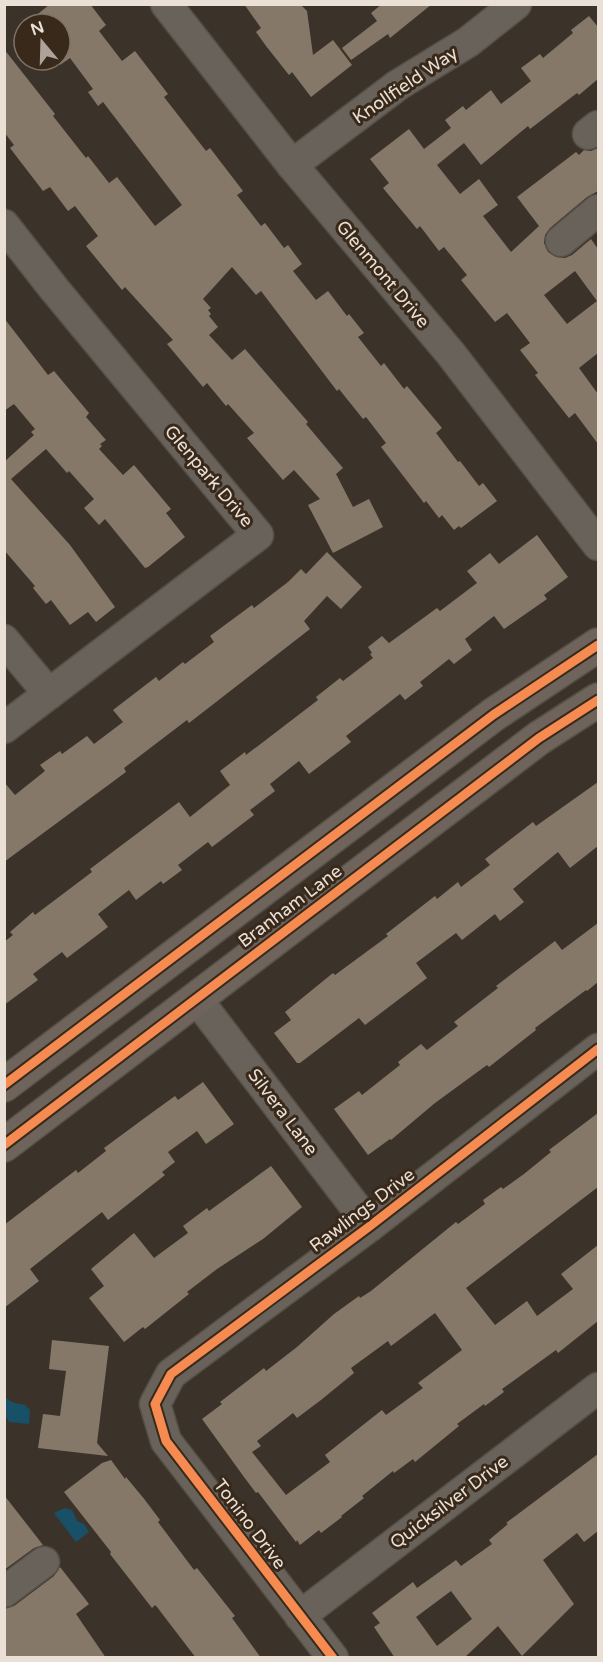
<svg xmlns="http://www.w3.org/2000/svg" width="603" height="1662" viewBox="0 0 603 1662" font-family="'Varela Round',sans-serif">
<rect width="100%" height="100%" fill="#3b332a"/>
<g fill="#185167">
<polygon points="4,1397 14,1403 25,1405 30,1410 29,1424 9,1422 5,1414"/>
<polygon points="65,1508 72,1510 77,1521 84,1524 89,1532 76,1542 54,1513"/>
</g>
<g fill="#867869" fill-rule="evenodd">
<polygon points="50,4 90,4 106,25 99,31 122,61 135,51 168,94 164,97 206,151 210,148 243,191 237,195 261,226 265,223 284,248 288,245 302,264 293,271 316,300 328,291 347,316 349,314 364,333 358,337 381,366 384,363 404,389 407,386 442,428 436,433 458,462 460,461 479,486 483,483 497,501 461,528 459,526 454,530 442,515 439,518 426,501 424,503 381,447 386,443 366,417 363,419 339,389 337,391 261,291 256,295 232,267 203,299 211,308 208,310 211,314 209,316 218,327 209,335 232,360 245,349 308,422 306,424 343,468 336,474 353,507 369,499 383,527 333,553 308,505 320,499 294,470 283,480 247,438 254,433 228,404 226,406 207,383 203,387 167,344 173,340 125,287 122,290 86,246 98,236 75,206 68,211 50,187 43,191 10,148 14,145 4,132 4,49 55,114 53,116 86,158 88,156 109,183 117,177 155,226 182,205 103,102 98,106 88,92 93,89 70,58 60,65 60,24 46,24 38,14"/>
<polygon points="244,4 298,4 303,7 307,11 313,55 333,40 352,65 311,97 292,72 289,75 266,46 256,32 261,28"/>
<polygon points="382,4 432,4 390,38 388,34 351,60 342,48 377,21 371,13"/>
<path d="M 589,16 L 598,27 L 598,79 L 579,95 L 577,93 L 530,129 L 528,126 L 481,165 L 464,143 L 437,165 L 460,194 L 479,179 L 498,205 L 483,216 L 511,252 L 539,226 L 517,197 L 576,152 L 579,155 L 584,150 L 591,151 L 598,148 L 598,191 L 587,197 L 550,228 L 545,235 L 544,243 L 548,252 L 556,257 L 565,258 L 572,255 L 591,239 L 598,249 L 598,353 L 579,368 L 598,394 L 598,444 L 575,413 L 569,418 L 535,375 L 538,373 L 520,350 L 530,343 L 507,313 L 495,322 L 461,280 L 467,275 L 444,247 L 439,251 L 420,226 L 417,229 L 383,188 L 389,183 L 370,159 L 409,129 L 424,149 L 451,128 L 445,120 L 463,106 L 466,110 L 491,90 L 501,104 L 531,81 L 521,68 L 540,54 L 543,58 L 573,33 L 571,30 ZM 575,271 L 597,301 L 567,324 L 544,295 Z"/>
<polygon points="4,318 48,375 54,371 89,413 86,417 106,440 100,444 102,446 99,449 123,475 134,465 171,509 166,513 185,537 148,567 145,568 105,519 99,525 84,508 94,499 69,471 67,473 46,449 11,479 70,545 115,607 96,622 88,612 70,625 51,600 46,604 33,588 35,586 4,550 4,462 34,435 31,432 35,429 14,404 4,411"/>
<polygon points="537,535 568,577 544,595 547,599 504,629 494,616 465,639 472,650 454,664 449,659 420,682 423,686 405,700 400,694 346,736 351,742 309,774 299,761 270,784 275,791 250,810 254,815 212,847 208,842 178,865 182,870 163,884 161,881 136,900 129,890 98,914 108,927 67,958 62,952 33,974 38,980 4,1005 4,942 13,935 10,932 33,912 35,915 92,872 90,869 179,802 190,817 230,785 220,771 245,752 246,755 318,700 316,697 340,678 343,681 373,658 370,654 372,653 368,647 382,636 389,643 437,608 440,611 477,583 467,571 490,553 499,564"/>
<polygon points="327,552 362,587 341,609 327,596 304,621 310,629 189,723 187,720 124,768 126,772 4,862 4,782 15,795 45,771 40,765 60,751 62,754 87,736 94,744 123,722 113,710 156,677 159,681 183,662 185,664 214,642 210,636 252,605 254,608 288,582 301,569 306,574"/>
<polygon points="598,782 598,846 570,868 558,852 513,889 524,902 500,921 495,914 462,940 456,933 416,963 427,978 365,1025 359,1018 300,1063 297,1063 274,1033 291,1020 285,1012 333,973 335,975 388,936 386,934 435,896 437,899 458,882 461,887 490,865 485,859 533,822 536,826"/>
<polygon points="598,923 598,982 587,991 586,990 535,1028 536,1030 489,1067 487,1065 435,1103 391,1140 390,1139 368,1155 334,1109 359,1091 362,1095 400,1065 398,1062 421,1044 427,1050 458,1026 454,1022 498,988 496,986 555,941 562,950"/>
<polygon points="203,1082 234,1124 206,1144 197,1131 168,1152 175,1162 162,1172 165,1175 108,1220 102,1212 30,1269 39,1281 4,1308 4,1225 76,1170 78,1173 106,1151 104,1148 146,1117 175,1096 178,1100"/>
<path d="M 598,1113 L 598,1187 L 466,1288 L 495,1325 L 527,1301 L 537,1316 L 573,1289 L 561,1274 L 598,1245 L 598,1321 L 558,1353 L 556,1350 L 502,1389 L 504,1392 L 485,1406 L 484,1404 L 457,1424 L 459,1426 L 415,1462 L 413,1459 L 394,1473 L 393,1471 L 362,1496 L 364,1498 L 341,1516 L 342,1517 L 321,1533 L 319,1530 L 300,1545 L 297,1540 L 296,1542 L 258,1492 L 256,1493 L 244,1477 L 202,1419 L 222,1404 L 220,1402 L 264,1368 L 266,1371 L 297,1347 L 334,1314 L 359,1296 L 360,1298 L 371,1291 L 456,1222 L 458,1224 L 485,1204 L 483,1200 L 501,1187 L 503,1189 L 524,1174 L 551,1152 L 549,1150 ZM 435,1313 L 462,1350 L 418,1383 L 423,1388 L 386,1415 L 382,1410 L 325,1455 L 330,1462 L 286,1495 L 252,1452 L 261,1446 L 257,1441 L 293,1413 L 297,1418 L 321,1400 L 354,1373 L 351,1368 L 388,1341 L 391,1346 Z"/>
<polygon points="271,1166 302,1207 263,1239 217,1269 187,1292 189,1294 145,1329 143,1327 124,1342 89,1298 104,1286 91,1269 134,1233 154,1258 188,1233 183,1226 207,1208 209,1211"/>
<polygon points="52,1340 109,1346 97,1443 108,1456 38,1448 43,1414 60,1416 66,1371 49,1369"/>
<path d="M 598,1454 L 598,1531 L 584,1542 L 577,1533 L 543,1560 L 574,1604 L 522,1656 L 498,1626 L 464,1658 L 395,1658 L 374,1627 L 380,1623 L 372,1613 L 413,1582 L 417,1588 L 456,1560 L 461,1566 L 492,1544 L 489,1540 L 508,1524 L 506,1523 ZM 451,1591 L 472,1619 L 437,1646 L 416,1617 Z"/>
<polygon points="111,1460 125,1479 126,1477 145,1500 160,1520 158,1522 194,1570 197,1568 235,1616 232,1618 261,1658 196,1658 157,1607 155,1605 152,1608 110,1554 111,1552 64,1492 102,1463"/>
<polygon points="4,1495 43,1545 34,1548 4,1570"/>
<polygon points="60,1567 89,1604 76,1614 106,1658 4,1658 4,1609 14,1606 54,1576"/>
</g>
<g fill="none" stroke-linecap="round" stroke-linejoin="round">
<defs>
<g id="minor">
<polyline points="166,4 292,165 451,354 598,545"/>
<polyline points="588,134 598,126"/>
<polyline points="292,165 398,85 468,42 516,4"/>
<polyline points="4,225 55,290 258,535 4,728"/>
<polyline points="561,241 598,210"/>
<polyline points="4,640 49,694"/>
<polyline points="196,998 370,1226"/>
<polyline points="4,1592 44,1562"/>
<polyline points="300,1616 598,1388"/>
<polyline points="333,1658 166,1441 155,1404 171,1374 370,1226 598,1049"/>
</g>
<g id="major">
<polyline points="4,1085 493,715 598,645"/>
<polyline points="4,1145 539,738 598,700"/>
</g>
</defs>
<use href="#minor" stroke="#564f46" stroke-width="33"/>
<use href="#major" stroke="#564f46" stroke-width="36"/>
<use href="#minor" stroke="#68625a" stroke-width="30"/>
<use href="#major" stroke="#6e645c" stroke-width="33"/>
<defs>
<g id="cycleway">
<polyline points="4,1085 493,715 598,645"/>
<polyline points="4,1145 539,738 598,700"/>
<polyline points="333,1658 166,1441 155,1404 171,1374 370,1226 598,1049"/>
</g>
</defs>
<use href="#cycleway" stroke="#38291a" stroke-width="13"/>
<use href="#cycleway" stroke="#f68b52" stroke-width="9"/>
</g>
<g text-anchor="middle" stroke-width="6" stroke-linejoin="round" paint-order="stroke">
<g font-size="18" fill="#eae0d6" stroke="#38291a">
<text transform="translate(405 85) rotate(-34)" y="6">Knollfield Way</text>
<text transform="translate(383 274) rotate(50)" y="6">Glenmont Drive</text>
<text transform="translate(209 476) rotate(50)" y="6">Glenpark Drive</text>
<text transform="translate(290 906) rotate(-37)" y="6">Branham Lane</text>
<text transform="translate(283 1112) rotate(53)" y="6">Silvera Lane</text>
<text transform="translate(362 1210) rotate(-37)" y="6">Rawlings Drive</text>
<text transform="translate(449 1502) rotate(-37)" y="6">Quicksilver Drive</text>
<text transform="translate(250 1524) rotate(53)" y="6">Tonino Drive</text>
</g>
</g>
<rect width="603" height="1662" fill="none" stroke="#eae0d6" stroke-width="12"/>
<g transform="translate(42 42) rotate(341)"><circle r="28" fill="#38291a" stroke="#7f7265" stroke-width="1.5"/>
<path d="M0-4.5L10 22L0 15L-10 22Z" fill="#ada39a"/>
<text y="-9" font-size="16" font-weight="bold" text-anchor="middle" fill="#eae0d6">N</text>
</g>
</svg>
